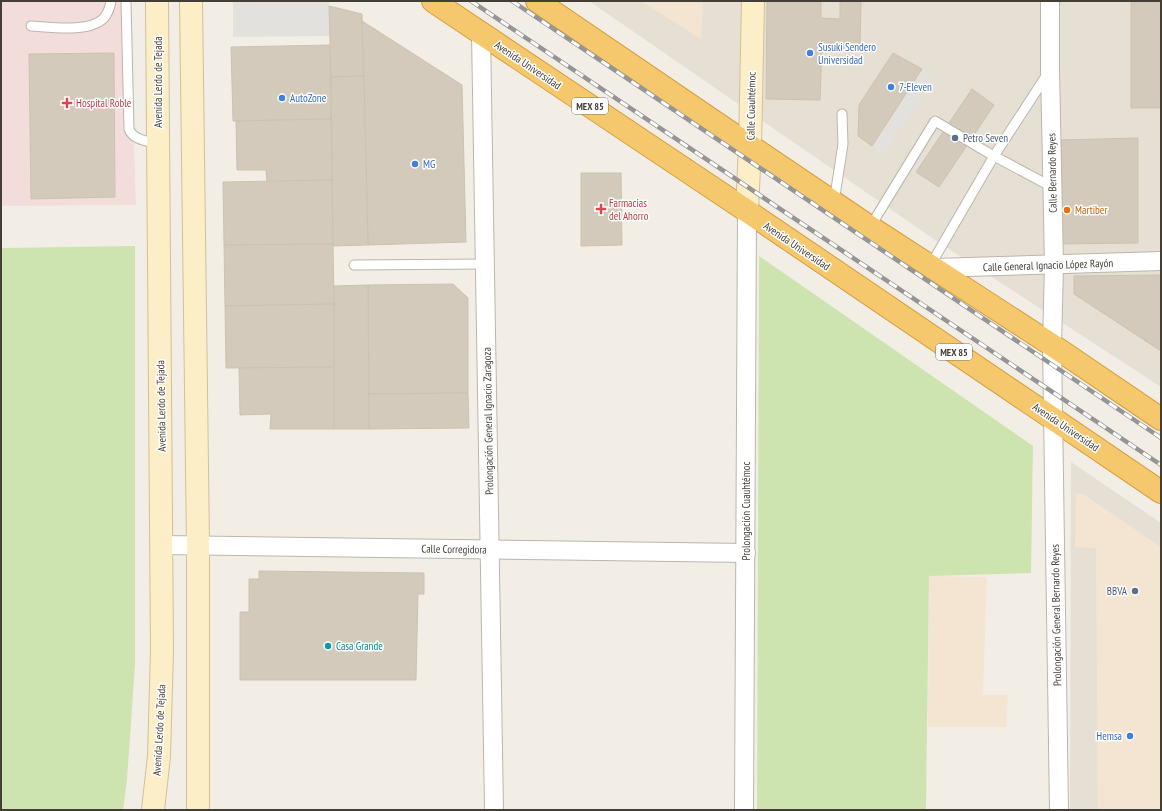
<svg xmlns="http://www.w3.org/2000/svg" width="1162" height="811" viewBox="0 0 1162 811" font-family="'PT Sans Narrow',sans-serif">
<rect width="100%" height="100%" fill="#f2eee6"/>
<g fill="#e6e0d4">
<polygon points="589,1 1161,1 1161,387 938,242"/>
<polygon points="1071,462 1161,523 1161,810 1070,810"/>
</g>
<g fill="#f3e5d2">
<polygon points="641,1 703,1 701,39"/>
<polygon points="1076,494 1083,494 1161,547 1161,810 1098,810 1096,548 1075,547"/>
<polygon points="929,576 987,577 983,695 1008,695 1006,727 928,727"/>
</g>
<polygon fill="#f2ddda" points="1,1 129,1 136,205 1,206"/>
<g fill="#cde4b1">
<polygon points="135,246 135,665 127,780 123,810 1,810 1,248"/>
<polygon points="759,256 1033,446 1031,573 929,576 926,810 757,810"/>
</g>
<g fill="#e3e1de">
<polygon points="233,1 329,1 330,36 233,37"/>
<polygon points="922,69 935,78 883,154 872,146"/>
</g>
<g fill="#d3cabc" stroke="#cdc2b0">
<polygon points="767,1 821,1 821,18 840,19 840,1 861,1 860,48 822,49 820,100 766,99"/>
<rect x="1131" y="1" width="30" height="107"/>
<polygon points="329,6 362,14 364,76 331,77"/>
<polygon points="362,21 462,85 466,242 368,245"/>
<polygon points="330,45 331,119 233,121 231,47"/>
<polygon points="114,53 115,197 31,199 29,54"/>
<polygon points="893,53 922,69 872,146 858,136 859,105"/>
<polygon points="364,76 368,245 333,246 331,77"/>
<polygon points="972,89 994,105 939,187 916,172"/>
<polygon points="331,119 332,180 267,182 266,170 237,170 236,121"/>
<polygon points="1138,138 1138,243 1058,244 1058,140"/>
<polygon points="581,173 621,173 622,245 581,246"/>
<polygon points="332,180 333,244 224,245 223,182"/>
<polygon points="333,244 334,304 225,306 224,245"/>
<polygon points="1161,275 1161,351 1074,294 1074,276"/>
<polygon points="453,284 468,298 468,393 369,394 368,285"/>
<polygon points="368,285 369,429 334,429 334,286"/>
<polygon points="334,304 334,367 226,368 225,306"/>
<polygon points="334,367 334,429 270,429 271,414 240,415 239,368"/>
<polygon points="468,393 469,428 369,429 369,394"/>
<polygon points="259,571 424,573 424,594 418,594 416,680 240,680 240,612 249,612 249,579 259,579"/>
</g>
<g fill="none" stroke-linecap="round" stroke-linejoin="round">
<defs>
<g id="lane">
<path d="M 126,1 L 129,129 C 133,140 147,141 158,144"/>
<path d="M 31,26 C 50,27 90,33 104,18 C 108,13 110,7 111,1"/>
<polyline points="1048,73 994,156 1052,187"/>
<polyline points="834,202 843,144 842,114"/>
<polyline points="870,227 935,121 980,148 994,156 930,266"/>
<polyline points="354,265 485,264"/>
</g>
<g id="street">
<polyline points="1050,1 1050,69 1054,265 1052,345 1059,810"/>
<polyline points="481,33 494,810"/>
<polyline points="934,268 1161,261"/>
<polyline points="162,545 746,553"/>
<polyline points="744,810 747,211"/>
</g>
<g id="secondary">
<polyline points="191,1 198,545 198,810"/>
<polyline points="747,211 750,146 753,1"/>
<polyline points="153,810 159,756 162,651 157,1"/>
</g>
<g id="highway">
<polyline points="433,1 747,211 1161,492"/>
<polyline points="537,1 750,146 870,227 1052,345 1161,419"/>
</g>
</defs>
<use href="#lane" stroke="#bdb6a9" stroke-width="11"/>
<use href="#street" stroke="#bdb6a9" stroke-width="20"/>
<use href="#secondary" stroke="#d0c198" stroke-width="24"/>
<use href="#highway" stroke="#d59d3d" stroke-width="24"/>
<use href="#lane" stroke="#fff" stroke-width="9"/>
<use href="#street" stroke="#fff" stroke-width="18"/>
<use href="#secondary" stroke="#fcefc7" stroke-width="22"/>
<use href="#highway" stroke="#f6c86d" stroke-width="22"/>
<defs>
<g id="rail">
<polyline points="471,1 1161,465"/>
<polyline points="512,1 1161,438"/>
</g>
</defs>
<use href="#rail" stroke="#959595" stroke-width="4.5"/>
<use href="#rail" stroke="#fff" stroke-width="3" stroke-dasharray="9" stroke-linecap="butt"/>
</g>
<g fill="#3f7fe0" stroke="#fff" stroke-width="1.5">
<circle cx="810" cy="53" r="4"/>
<circle cx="891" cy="87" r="4"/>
<circle cx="282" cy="98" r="4"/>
<circle cx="415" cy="164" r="4"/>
<circle cx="1130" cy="736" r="4"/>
</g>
<g fill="#e0444e" stroke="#fff" stroke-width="1.5">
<path d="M65 97h4v4h4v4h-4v4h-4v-4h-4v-4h4z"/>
<path d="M599 203h4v4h4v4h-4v4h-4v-4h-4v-4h4z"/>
</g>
<g fill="#5c6f8a" stroke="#fff" stroke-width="1.5">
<circle cx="955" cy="138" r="4"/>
<circle cx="1135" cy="591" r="4"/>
</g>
<circle fill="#e8710a" stroke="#fff" stroke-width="1.5" cx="1067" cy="210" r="4"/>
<circle fill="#0f9aa8" stroke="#fff" stroke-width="1.5" cx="328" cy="646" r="4"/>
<g text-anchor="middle" stroke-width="3" stroke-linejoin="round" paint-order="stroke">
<g fill="#fff" stroke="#7c7972" stroke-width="1">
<rect x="572" y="98" width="36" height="16" rx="3"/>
<rect x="936" y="344" width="36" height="16" rx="3"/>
</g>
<g font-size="10" font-weight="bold" fill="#443f36">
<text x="590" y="110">MEX 85</text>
<text x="954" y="356">MEX 85</text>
</g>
<g font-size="11" fill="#366cbe" stroke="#fff" text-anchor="start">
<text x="818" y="51">Susuki Sendero<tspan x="818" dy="13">Universidad</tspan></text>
<text x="899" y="91">7-Eleven</text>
<text x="290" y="102">AutoZone</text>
<text x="423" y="168">MG</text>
<text x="1122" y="740" text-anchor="end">Hemsa</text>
</g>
<g font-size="11" fill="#443f36" stroke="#fff">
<text transform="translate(528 65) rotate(34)" y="4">Avenida Universidad</text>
<text transform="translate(158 82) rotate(-90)" y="4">Avenida Lerdo de Tejada</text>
<text transform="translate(751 106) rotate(-89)" y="4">Calle Cuauhtémoc</text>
<text transform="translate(1052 173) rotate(-91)" y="4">Calle Bernardo Reyes</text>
<text transform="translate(797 246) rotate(34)" y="4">Avenida Universidad</text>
<text transform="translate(1048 265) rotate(-2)" y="4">Calle General Ignacio López Rayón</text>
<text transform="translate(161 406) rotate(-91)" y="4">Avenida Lerdo de Tejada</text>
<text transform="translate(488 421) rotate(-91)" y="4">Prolongación General Ignacio Zaragoza</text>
<text transform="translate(1066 427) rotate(34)" y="4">Avenida Universidad</text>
<text transform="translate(746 511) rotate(-90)" y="4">Prolongación Cuauhtémoc</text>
<text transform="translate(454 549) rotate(1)" y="4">Calle Corregidora</text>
<text transform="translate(1056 615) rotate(-91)" y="4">Prolongación General Bernardo Reyes</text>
<text transform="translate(159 730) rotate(-87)" y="4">Avenida Lerdo de Tejada</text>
</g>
<g font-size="11" fill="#be3a42" stroke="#fff" text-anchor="start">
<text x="76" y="107">Hospital Roble</text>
<text x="609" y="207">Farmacias<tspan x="609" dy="13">del Ahorro</tspan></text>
</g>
<g font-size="11" fill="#4e5e75" stroke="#fff" text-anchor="start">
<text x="963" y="142">Petro Seven</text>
<text x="1127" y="595" text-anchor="end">BBVA</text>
</g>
<g font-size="11" fill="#c56008" stroke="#fff" text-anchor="start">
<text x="1075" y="214">Martiber</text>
</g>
<g font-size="11" fill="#0d838f" stroke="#fff" text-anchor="start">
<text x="336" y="650">Casa Grande</text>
</g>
</g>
<rect width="1162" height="811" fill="none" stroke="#443f36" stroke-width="4"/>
</svg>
